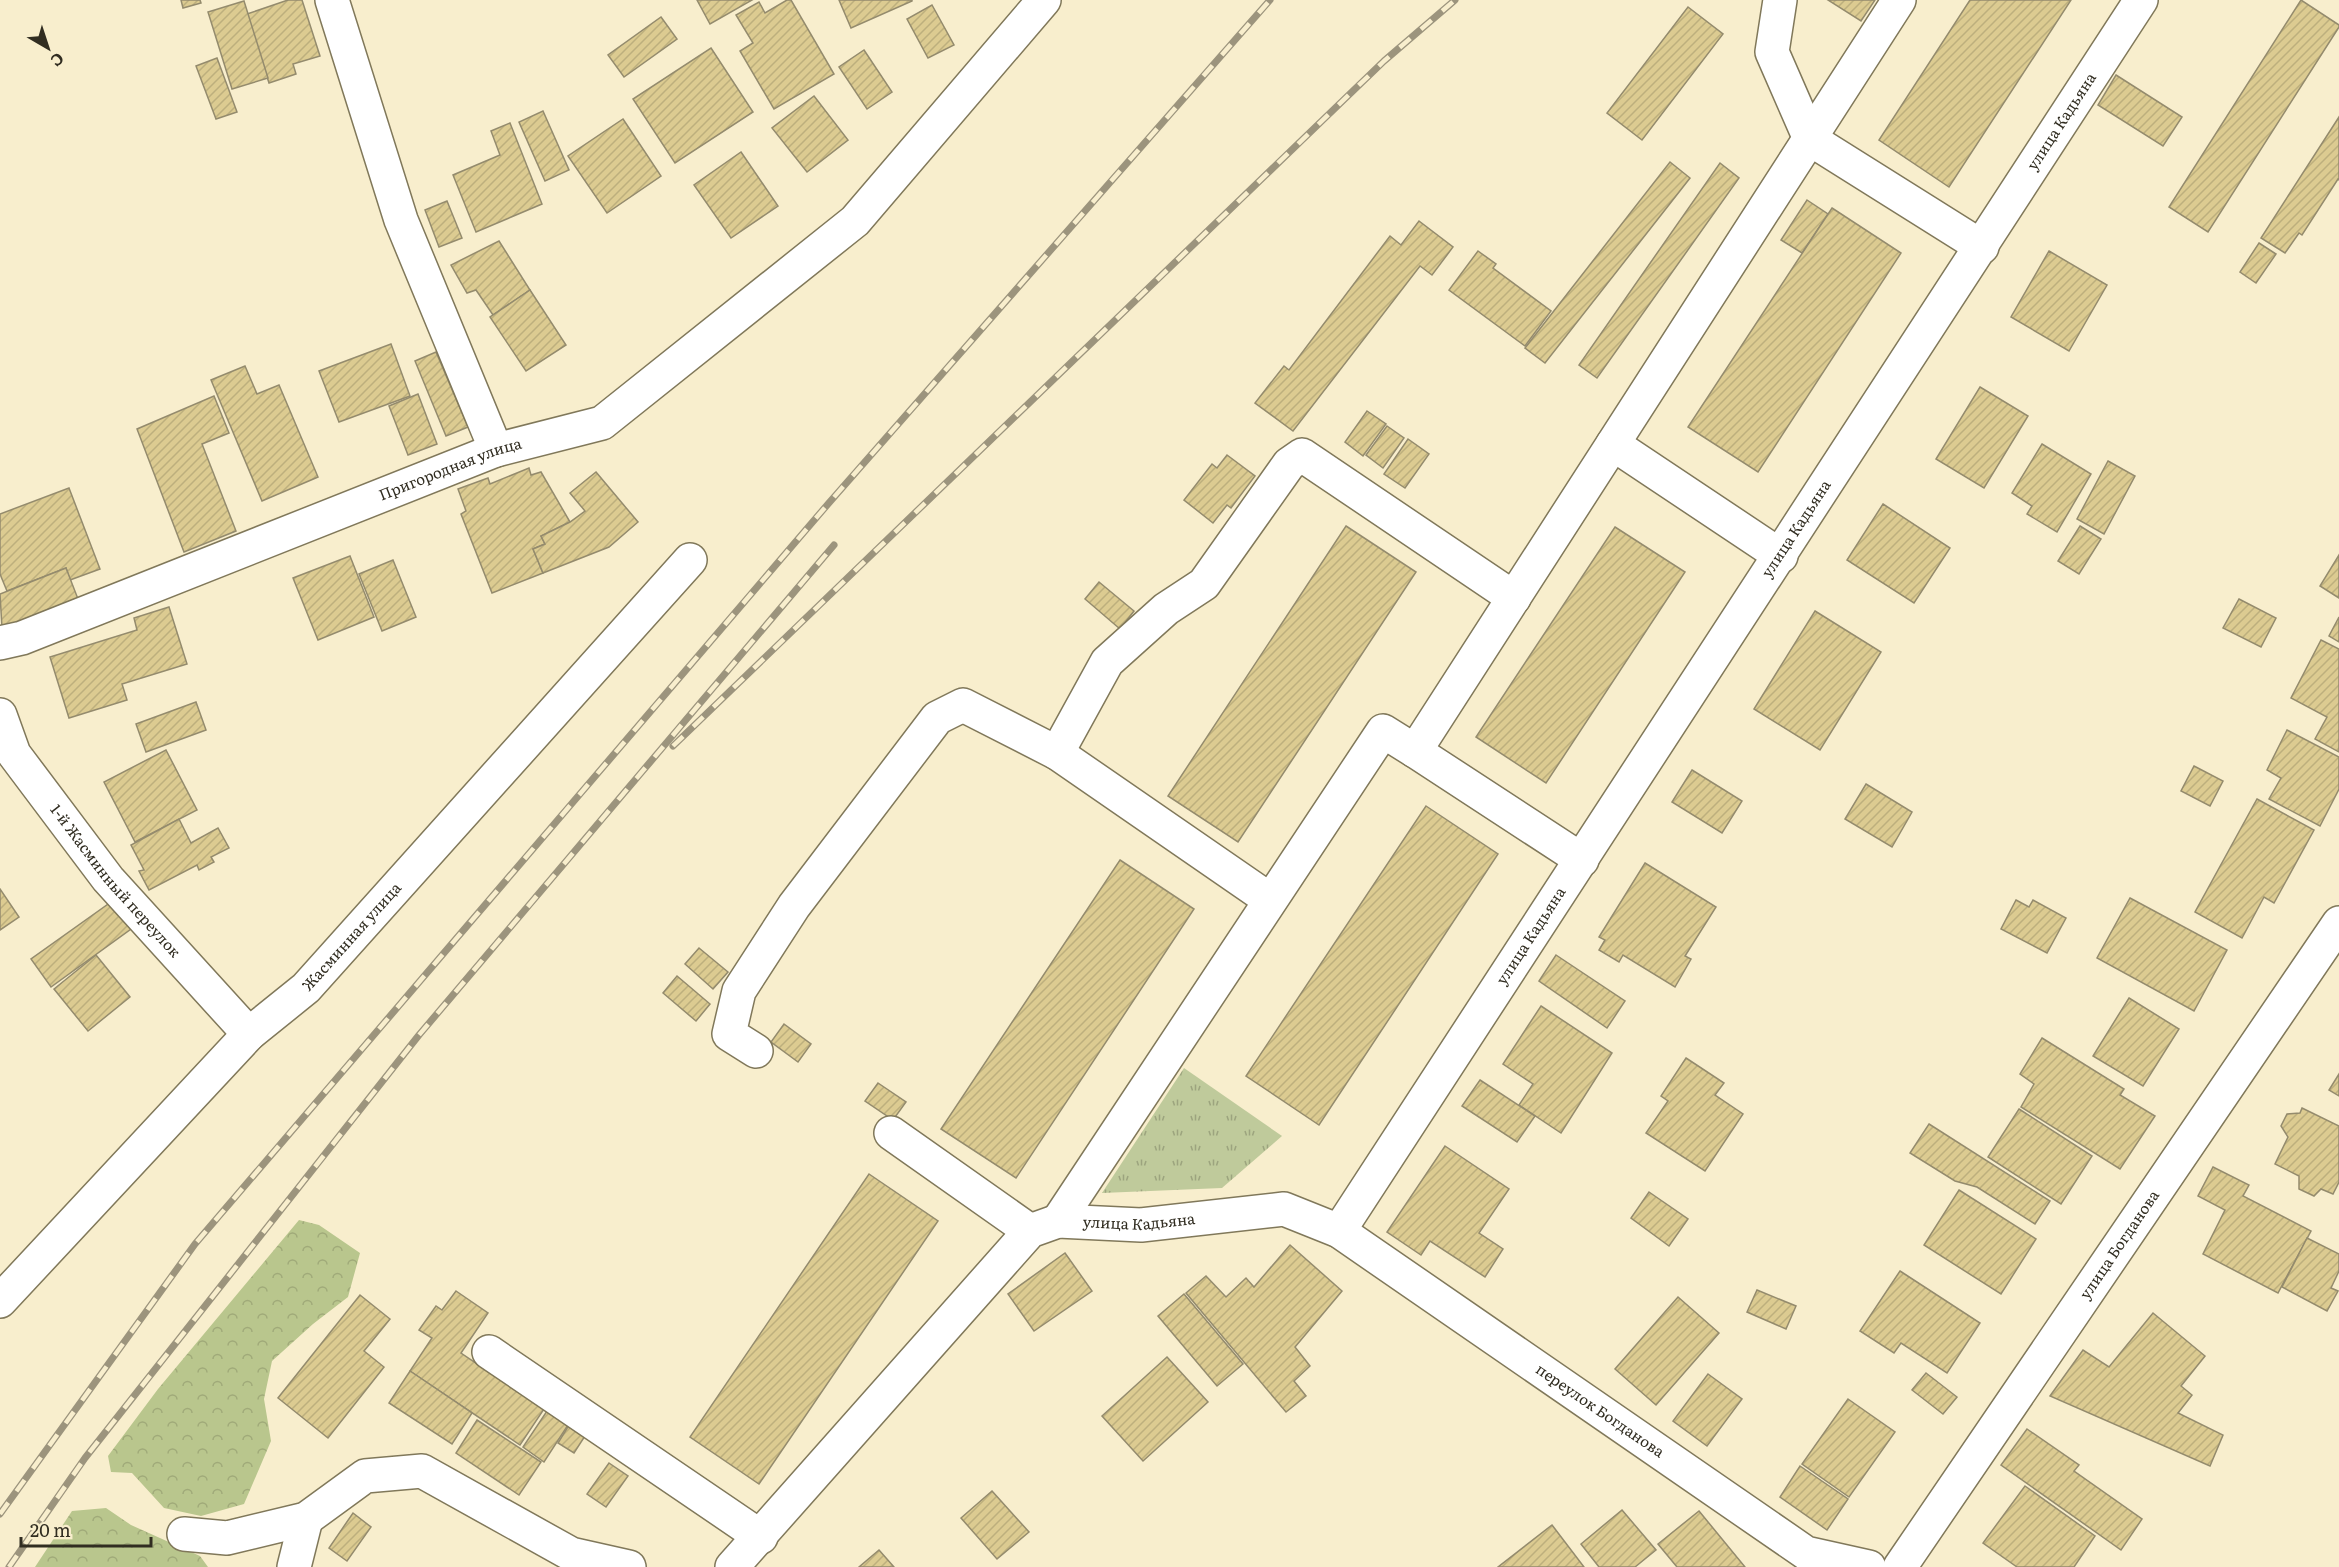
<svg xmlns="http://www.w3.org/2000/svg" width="2339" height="1567" viewBox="0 0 2339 1567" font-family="Literata,serif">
<defs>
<pattern id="forest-crowns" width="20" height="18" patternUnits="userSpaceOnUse" patternTransform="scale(1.5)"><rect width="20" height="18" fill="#b9c68d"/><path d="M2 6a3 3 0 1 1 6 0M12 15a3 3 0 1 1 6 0" fill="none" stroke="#a0aa79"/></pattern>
<pattern id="park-tufts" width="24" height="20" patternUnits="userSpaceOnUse" patternTransform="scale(1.5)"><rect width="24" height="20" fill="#bfca9b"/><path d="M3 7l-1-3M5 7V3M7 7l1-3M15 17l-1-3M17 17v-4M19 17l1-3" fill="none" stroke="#9ca47e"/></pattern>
<pattern id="building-hatch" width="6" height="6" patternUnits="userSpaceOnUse" patternTransform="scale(1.5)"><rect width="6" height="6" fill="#dccb91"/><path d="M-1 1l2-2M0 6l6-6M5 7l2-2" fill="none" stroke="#bdaf7d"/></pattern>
</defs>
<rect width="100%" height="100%" fill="#f8eecd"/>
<g fill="url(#forest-crowns)">
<polygon points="299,1220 319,1225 360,1253 348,1297 313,1324 272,1361 264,1399 271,1441 244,1504 201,1516 164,1508 132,1473 111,1472 108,1456 158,1389"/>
<polygon points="106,1508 131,1525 200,1556 208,1567 35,1567 72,1511"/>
</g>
<polygon fill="url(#park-tufts)" points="1184,1068 1282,1136 1222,1188 1102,1193"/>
<g fill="url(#building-hatch)" stroke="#948b6d" stroke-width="1.5">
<polygon points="181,0 200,0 201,3 183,8"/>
<polygon points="288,0 302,0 320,56 293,64 296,74 269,83 247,14"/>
<polygon points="697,0 752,0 710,24"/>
<polygon points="787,0 791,0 834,74 774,109 740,51 753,43 736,15 759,2 765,13"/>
<polygon points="839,0 912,0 912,1 851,28"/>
<polygon points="1828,0 1875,0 1861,21"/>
<polygon points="1970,0 2071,0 1949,187 1879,140"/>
<polygon points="2301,0 2339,25 2339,27 2208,232 2169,207"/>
<polygon points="244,1 268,78 232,89 208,12"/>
<polygon points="932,5 954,45 928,58 907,19"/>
<polygon points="1688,7 1723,34 1642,140 1607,113"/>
<polygon points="661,17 677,39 624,77 608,55"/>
<polygon points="711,48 753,112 675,163 633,99"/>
<polygon points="864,50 892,92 867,109 839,67"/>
<polygon points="217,58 237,112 216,119 196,66"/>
<polygon points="2116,75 2182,117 2163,146 2098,105"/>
<polygon points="814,96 848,140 807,172 772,128"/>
<polygon points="543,111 569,170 545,181 519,122"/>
<polygon points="2339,117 2339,180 2338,179 2302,235 2299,233 2285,253 2261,238"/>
<polygon points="623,119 661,176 607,213 568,156"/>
<polygon points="510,123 542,204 476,232 453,175 500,155 491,131"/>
<polygon points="741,152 778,206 731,238 694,185"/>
<polygon points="1670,162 1690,178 1545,363 1525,348"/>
<polygon points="1720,163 1739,178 1597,378 1579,365"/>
<polygon points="1807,200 1828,214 1802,253 1781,240"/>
<polygon points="447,201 462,238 439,247 425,210"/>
<polygon points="1832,208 1901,253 1758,472 1688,427"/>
<polygon points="1419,221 1453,247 1432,275 1420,266 1293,431 1255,403 1284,366 1289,370 1390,236 1401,245"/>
<polygon points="499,241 530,290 493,315 476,290 467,293 451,265"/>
<polygon points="2259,243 2276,254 2256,283 2240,272"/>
<polygon points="1478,251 1496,264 1493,268 1551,311 1525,346 1449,290"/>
<polygon points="2049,251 2107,285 2069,351 2011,317"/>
<polygon points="530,290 566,345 526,371 490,317"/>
<polygon points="391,344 410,396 339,422 319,371"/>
<polygon points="436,352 468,427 446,436 415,361"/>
<polygon points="245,366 257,394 279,385 318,477 262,501 211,380"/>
<polygon points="1980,387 2028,416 1984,488 1936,459"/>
<polygon points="418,394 437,444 408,455 389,406"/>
<polygon points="214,396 229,433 202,444 236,531 184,552 137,429"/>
<polygon points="1367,411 1386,424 1363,456 1345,442"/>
<polygon points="1387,426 1404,438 1383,468 1366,455"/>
<polygon points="1408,439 1429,454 1405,488 1384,474"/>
<polygon points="2042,444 2091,474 2057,532 2027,514 2032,506 2012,493"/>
<polygon points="1227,455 1255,476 1231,508 1227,505 1213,523 1184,500 1212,464 1217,468"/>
<polygon points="2108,461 2135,476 2104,534 2077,519"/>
<polygon points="529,468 531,475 541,472 570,522 541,536 545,544 533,549 543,573 492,593 461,514 466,511 458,489 488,478 490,484"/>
<polygon points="596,472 638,522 609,547 543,573 533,549 545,544 541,536 570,522 585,511 570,493"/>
<polygon points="69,488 100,569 70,580 66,568 7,591 0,574 0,514"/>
<polygon points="1883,504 1950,548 1914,603 1847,560"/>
<polygon points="1346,526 1416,572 1238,842 1168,796"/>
<polygon points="2080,526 2101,539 2079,574 2058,561"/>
<polygon points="1615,527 1685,572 1546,783 1476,737"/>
<polygon points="2339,555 2339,598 2320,586"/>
<polygon points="350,556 374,617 318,640 293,578"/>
<polygon points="393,560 416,617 382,631 359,574"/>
<polygon points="66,568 78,599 2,628 0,594"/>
<polygon points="1099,582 1134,611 1120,629 1085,599"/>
<polygon points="2239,599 2276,618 2261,647 2223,628"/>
<polygon points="169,607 187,664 122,684 127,700 69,718 50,657 137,630 134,618"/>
<polygon points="1815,611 1881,652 1820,750 1754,709"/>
<polygon points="2339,617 2339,642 2329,636"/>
<polygon points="2321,640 2339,649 2339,752 2315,739 2327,717 2291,698"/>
<polygon points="196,702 206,730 146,752 136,724"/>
<polygon points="2287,730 2339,757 2339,789 2320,826 2269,799 2281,778 2267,770"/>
<polygon points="166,750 197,810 135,842 104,782"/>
<polygon points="2194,766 2223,781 2210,806 2181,791"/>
<polygon points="1692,770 1742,801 1722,833 1672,802"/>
<polygon points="1866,784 1912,812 1892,847 1845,819"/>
<polygon points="2257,799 2314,830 2274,903 2264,897 2242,938 2195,912"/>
<polygon points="1426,806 1498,854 1319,1125 1246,1076"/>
<polygon points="179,819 191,843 218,828 229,848 211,857 214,862 199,870 197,865 149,890 139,871 144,870 131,845"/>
<polygon points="1120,860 1194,909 1016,1178 941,1129"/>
<polygon points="1645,863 1716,907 1685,956 1691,959 1675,987 1623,955 1619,962 1599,950 1605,940 1599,937"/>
<polygon points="0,889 19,917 0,930"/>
<polygon points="2130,898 2227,950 2194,1011 2097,958"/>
<polygon points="2016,900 2029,907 2033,900 2066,918 2047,953 2001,929"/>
<polygon points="111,902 131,929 51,987 31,959"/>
<polygon points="699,948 728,972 713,989 685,964"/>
<polygon points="96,955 130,997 88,1031 54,989"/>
<polygon points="1556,955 1625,1001 1607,1028 1539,981"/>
<polygon points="677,976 710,1004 696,1021 663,993"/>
<polygon points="2129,998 2179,1029 2143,1086 2093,1056"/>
<polygon points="1541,1006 1612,1053 1561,1133 1519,1105 1533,1084 1503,1064"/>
<polygon points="784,1024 811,1044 798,1062 771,1042"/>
<polygon points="2042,1038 2124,1089 2120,1095 2155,1116 2120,1169 2021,1107 2034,1084 2020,1074"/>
<polygon points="1686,1058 1724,1083 1715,1095 1743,1114 1705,1171 1646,1133 1668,1101 1661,1096"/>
<polygon points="2339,1074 2339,1096 2329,1090"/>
<polygon points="1480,1080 1535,1116 1517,1142 1462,1106"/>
<polygon points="878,1083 906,1102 893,1120 865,1101"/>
<polygon points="2302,1108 2339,1126 2339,1182 2333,1194 2321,1189 2314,1196 2299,1189 2299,1176 2275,1164 2288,1137 2281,1126 2287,1114 2300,1113"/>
<polygon points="2019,1109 2092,1156 2061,1204 1988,1157"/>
<polygon points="1929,1124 2050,1201 2035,1224 1977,1187 1955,1181 1910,1153"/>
<polygon points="1445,1146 1509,1189 1479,1233 1503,1249 1485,1277 1430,1241 1421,1255 1387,1232"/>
<polygon points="2213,1167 2249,1185 2243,1196 2311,1231 2278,1293 2203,1254 2225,1210 2198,1196"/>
<polygon points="869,1174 938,1221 759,1484 690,1437"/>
<polygon points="1959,1190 2036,1239 2001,1294 1924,1245"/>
<polygon points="1649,1192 1688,1219 1669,1246 1631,1218"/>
<polygon points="2307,1238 2339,1254 2339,1271 2331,1288 2338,1291 2327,1311 2282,1287"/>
<polygon points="1290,1245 1342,1291 1295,1347 1310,1366 1294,1381 1306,1396 1286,1412 1186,1293 1206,1276 1226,1297 1246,1278 1254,1287"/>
<polygon points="1065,1253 1092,1291 1034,1331 1008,1294"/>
<polygon points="1900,1271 1980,1323 1947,1373 1901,1343 1894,1353 1860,1331"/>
<polygon points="1757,1290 1796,1306 1786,1329 1747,1312"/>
<polygon points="456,1291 488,1313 461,1353 544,1409 520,1445 410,1371 432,1338 419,1330 436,1306 442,1310"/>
<polygon points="1184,1294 1243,1364 1217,1386 1158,1316"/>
<polygon points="360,1295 390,1319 364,1351 384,1367 328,1438 278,1398"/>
<polygon points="1678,1297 1719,1333 1656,1405 1615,1369"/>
<polygon points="2153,1313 2205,1356 2181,1386 2192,1395 2178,1413 2223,1435 2210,1466 2050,1396 2083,1350 2109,1367"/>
<polygon points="1167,1357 1208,1402 1143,1461 1102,1416"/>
<polygon points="410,1371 472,1413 452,1444 389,1403"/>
<polygon points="1926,1373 1957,1397 1943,1414 1912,1390"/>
<polygon points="1708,1374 1742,1399 1707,1446 1673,1421"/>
<polygon points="1848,1399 1895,1432 1849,1497 1802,1464"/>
<polygon points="547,1411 568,1425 544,1462 523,1447"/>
<polygon points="477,1420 541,1462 519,1495 456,1453"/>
<polygon points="569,1425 585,1436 574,1453 558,1443"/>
<polygon points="2027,1429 2079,1465 2074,1471 2142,1519 2121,1550 2001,1465"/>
<polygon points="609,1463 628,1476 606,1507 587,1494"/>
<polygon points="1800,1466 1848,1499 1827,1530 1780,1497"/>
<polygon points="2025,1486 2095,1536 2074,1567 2017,1567 1983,1543"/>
<polygon points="992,1491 1029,1532 997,1559 961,1518"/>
<polygon points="1622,1510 1656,1550 1635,1567 1599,1567 1581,1544"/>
<polygon points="1699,1511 1745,1567 1677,1567 1658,1544"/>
<polygon points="353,1513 371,1527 347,1561 329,1548"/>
<polygon points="1552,1525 1584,1567 1498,1567"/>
<polygon points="879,1550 894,1567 859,1567"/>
</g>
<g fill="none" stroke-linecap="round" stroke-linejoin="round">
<defs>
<g id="minor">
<polyline points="332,0 401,220 496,450"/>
<polyline points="1780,0 1772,52 1810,139 1982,247"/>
<polyline points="1613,444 1781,556"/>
<path id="s1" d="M 0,643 L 22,638 L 496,450 L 602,423 L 855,221 L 1044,0"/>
<path id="s2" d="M 0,715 L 14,754 L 108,879 L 249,1034"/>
<polyline points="1415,751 1582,860"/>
<polyline points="1057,753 1107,662 1166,609 1204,584 1289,464 1302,455 1514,598"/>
<polyline points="756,1051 729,1034 739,991 794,906 937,718 963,705 1057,753 1270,900"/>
<polyline points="891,1133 1030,1231"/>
<polyline points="1058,1221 1383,731 1415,751 1899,0"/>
<path id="s3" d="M 1339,1231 L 2141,0"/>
<path id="s4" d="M 0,1301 L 249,1034 L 306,988 L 690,560"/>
<polyline points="489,1352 761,1537"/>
<polyline points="184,1534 227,1538 306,1519 365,1476 422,1471 571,1554 629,1567"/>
<polyline points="294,1567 306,1519"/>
<path id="s5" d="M 732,1567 L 1030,1231 L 1058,1221 L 1141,1225 L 1284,1209 L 1339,1231 L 1806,1553 L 1869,1567"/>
<path id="s6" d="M 1900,1567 L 2339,923"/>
</g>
</defs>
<use href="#minor" stroke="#80785a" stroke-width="36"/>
<use href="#minor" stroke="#fff" stroke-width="33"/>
<defs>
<g id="rail">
<polyline points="673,746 1384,61 1455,0"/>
<polyline points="0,1514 195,1244 828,504 1270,0"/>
<polyline points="9,1567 85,1458 419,1035 834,545"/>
</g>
</defs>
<use href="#rail" stroke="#9c947d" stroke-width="7"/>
<use href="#rail" stroke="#f8eecd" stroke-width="4.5" stroke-dasharray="14" stroke-linecap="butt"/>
</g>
<g text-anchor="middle" stroke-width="6" stroke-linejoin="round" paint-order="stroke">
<g font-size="15" fill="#312d21" stroke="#f8eecd">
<text dy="5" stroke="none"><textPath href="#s3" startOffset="1324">улица Кадьяна</textPath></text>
<text dy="5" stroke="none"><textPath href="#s1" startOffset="483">Пригородная улица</textPath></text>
<text dy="5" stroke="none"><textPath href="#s3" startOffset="838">улица Кадьяна</textPath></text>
<text dy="5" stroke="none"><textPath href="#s2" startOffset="204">1-й Жасминный переулок</textPath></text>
<text dy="5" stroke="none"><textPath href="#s3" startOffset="352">улица Кадьяна</textPath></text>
<text dy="5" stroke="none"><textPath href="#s4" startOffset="507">Жасминная улица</textPath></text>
<text dy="5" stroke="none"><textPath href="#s5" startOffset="560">улица Кадьяна</textPath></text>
<text dy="5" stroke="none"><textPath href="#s6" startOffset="390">улица Богданова</textPath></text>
<text dy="5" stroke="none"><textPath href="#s5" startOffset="1082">переулок Богданова</textPath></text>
</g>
</g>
<g transform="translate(48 48) rotate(141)" stroke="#f8eecd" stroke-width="4.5" paint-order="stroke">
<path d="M0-4.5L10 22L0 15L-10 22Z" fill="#312d21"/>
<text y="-9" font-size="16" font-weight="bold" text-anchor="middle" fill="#312d21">С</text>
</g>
<path d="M21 1537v9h130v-9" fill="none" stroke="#312d21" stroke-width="3"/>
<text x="30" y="1537" font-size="18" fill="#312d21" stroke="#f8eecd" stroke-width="4.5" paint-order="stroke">20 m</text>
</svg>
